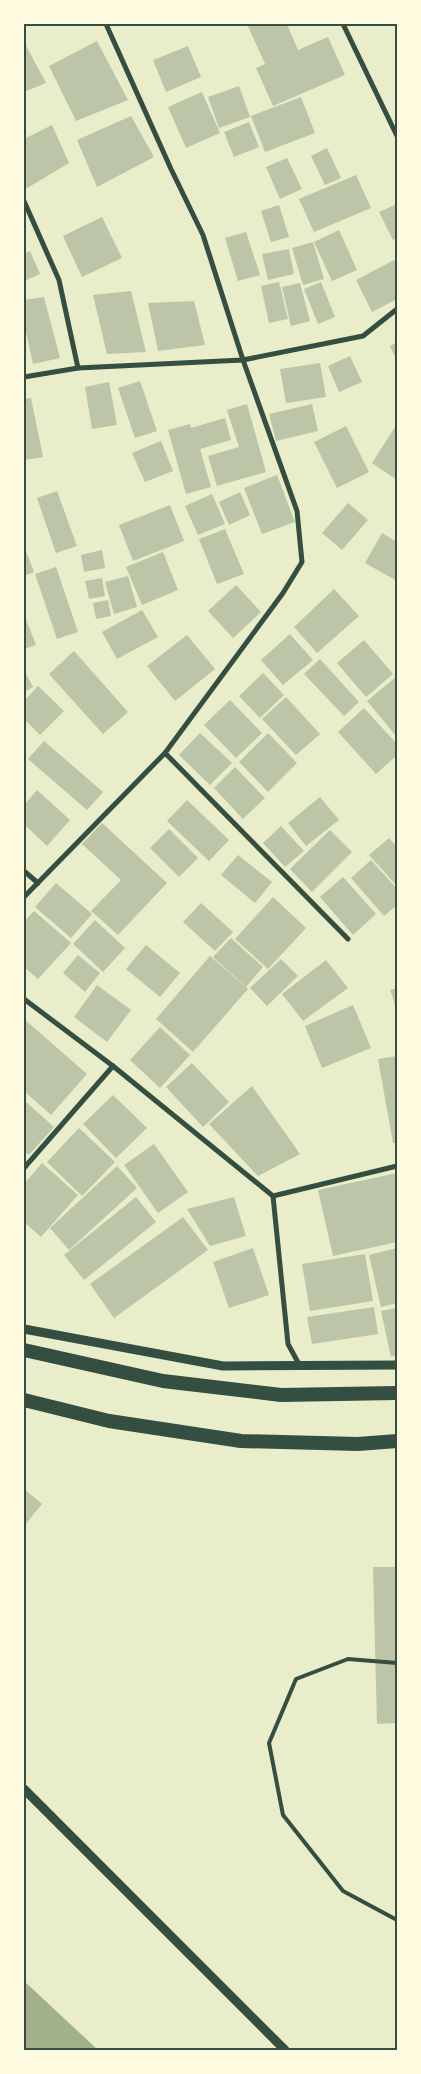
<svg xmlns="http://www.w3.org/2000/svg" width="421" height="2074" viewBox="0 0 421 2074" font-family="'Asap Condensed',sans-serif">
<rect width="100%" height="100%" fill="#e9edc9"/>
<polygon fill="#a3b18a" points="24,1981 98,2050 24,2050"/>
<g fill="#bcc5a7">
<polygon points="247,24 287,24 298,50 328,37 345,75 273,106 256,68 265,64"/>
<polygon points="97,41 128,100 76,121 49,66"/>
<polygon points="24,42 46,83 24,92"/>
<polygon points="188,46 201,77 166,92 153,60"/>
<polygon points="239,86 250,117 219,128 208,97"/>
<polygon points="202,92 220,133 186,148 168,107"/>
<polygon points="301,97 315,133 265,152 251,116"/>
<polygon points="131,116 154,157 97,187 77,140"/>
<polygon points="249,122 259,147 234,157 224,132"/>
<polygon points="52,125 69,163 24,190 24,139"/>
<polygon points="327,148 341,178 325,185 311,156"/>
<polygon points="287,158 302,189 280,199 266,167"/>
<polygon points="356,175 371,208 314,232 299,199"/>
<polygon points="397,204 397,238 393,240 379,212"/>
<polygon points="279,205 289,237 271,242 261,211"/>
<polygon points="102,217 122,258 82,277 63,236"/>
<polygon points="339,230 357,270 332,281 314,242"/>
<polygon points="246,232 260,275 238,281 225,238"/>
<polygon points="313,242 324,279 303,285 292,248"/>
<polygon points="289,249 294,274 268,280 262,254"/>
<polygon points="30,251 40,274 24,281 24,254"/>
<polygon points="394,260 397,266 397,299 372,312 356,280"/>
<polygon points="279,282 288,319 269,323 261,286"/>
<polygon points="321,282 335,317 318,324 304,289"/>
<polygon points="300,283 310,321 291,326 282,287"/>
<polygon points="131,291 146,352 107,354 93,295"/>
<polygon points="44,297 60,358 33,364 24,323 24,300"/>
<polygon points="194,301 205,345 158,351 148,303"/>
<polygon points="397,342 397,361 390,346"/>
<polygon points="350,356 362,382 339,392 328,366"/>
<polygon points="320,363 326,397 286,403 280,369"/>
<polygon points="140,381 157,431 135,438 118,388"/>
<polygon points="109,382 117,425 92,429 85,387"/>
<polygon points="31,398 43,457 24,460 24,399"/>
<polygon points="247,404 266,472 217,486 208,456 239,447 227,410"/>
<polygon points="312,404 318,431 276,441 269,414"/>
<polygon points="225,418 231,440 200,449 211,487 186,494 168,430 190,424 191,428"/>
<polygon points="346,426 369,472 337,488 314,442"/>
<polygon points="395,427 397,428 397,480 372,463"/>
<polygon points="161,441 173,471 145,482 132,453"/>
<polygon points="277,475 295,522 262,534 244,488"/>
<polygon points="57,491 77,546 56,553 37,498"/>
<polygon points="240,492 250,515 229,525 219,502"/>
<polygon points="212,494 225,524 198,535 185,506"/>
<polygon points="348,503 368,520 342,550 322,533"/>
<polygon points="170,505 184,541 133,561 119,525"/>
<polygon points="225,529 244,574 217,584 199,539"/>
<polygon points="382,533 397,542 397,581 365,563"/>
<polygon points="24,546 34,572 24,576"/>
<polygon points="102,550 105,568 84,572 81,555"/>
<polygon points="163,552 178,590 142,605 126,567"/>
<polygon points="56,567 78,632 57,639 35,574"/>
<polygon points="128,576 137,607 114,614 105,582"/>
<polygon points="102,578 105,596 89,599 85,581"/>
<polygon points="236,585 261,612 233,638 208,611"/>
<polygon points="334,589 359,616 317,653 294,627"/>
<polygon points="108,600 111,616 96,619 93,603"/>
<polygon points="142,610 158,637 117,659 102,632"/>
<polygon points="24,614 36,645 24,649"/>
<polygon points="290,634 313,660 283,685 261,660"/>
<polygon points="187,635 215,669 175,701 147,666"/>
<polygon points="364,640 393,674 366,697 337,663"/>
<polygon points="74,651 128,712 103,734 49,674"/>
<polygon points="320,659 359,702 344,716 304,674"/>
<polygon points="24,670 33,687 24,692"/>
<polygon points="263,673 284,695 260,718 239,696"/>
<polygon points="397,676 397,737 367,701"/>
<polygon points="38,686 64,711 40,735 24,719 24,701"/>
<polygon points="286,697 320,734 296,755 262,719"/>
<polygon points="230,700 262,733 236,758 204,725"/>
<polygon points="364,708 397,744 397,755 376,774 338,732"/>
<polygon points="200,733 232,763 210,785 179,755"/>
<polygon points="268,733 297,763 268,792 239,762"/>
<polygon points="44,741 103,792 87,810 28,759"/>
<polygon points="235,767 265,798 243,819 214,788"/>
<polygon points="37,790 70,820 47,846 24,824 24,805"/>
<polygon points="320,797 339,820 306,846 288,823"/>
<polygon points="187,800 229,840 209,861 167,821"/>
<polygon points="102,823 167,883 118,935 91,911 121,880 82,844"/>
<polygon points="281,826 304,851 285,867 263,843"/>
<polygon points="169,829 198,858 179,877 150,848"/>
<polygon points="330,830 352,852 312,892 290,869"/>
<polygon points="389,838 397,847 397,886 369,855"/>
<polygon points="238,855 272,882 255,903 221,875"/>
<polygon points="371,860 397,889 397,905 384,916 351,878"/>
<polygon points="343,877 376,914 353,935 320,897"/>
<polygon points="56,883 92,914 71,938 35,907"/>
<polygon points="273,897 306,928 268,969 235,939"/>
<polygon points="201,903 233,932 215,951 183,922"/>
<polygon points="34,911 71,943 38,979 24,967 24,922"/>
<polygon points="95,920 125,948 103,972 73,944"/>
<polygon points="231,938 263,967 246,987 213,957"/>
<polygon points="146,945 180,973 160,997 126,969"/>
<polygon points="78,955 100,973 85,992 63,973"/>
<polygon points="210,956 248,989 193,1052 156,1019"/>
<polygon points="281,959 298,976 267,1006 250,988"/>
<polygon points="326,960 348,988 303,1021 282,994"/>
<polygon points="97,985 131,1010 107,1042 74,1017"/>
<polygon points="397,988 397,1010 390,990"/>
<polygon points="353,1005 371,1048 322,1068 305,1026"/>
<polygon points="24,1019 87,1074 51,1115 24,1091"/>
<polygon points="160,1027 190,1055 160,1088 130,1060"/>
<polygon points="397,1056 397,1143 393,1143 378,1059"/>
<polygon points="192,1063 229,1102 203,1127 166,1087"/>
<polygon points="252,1086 300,1154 258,1176 209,1124"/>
<polygon points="113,1095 147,1128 116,1158 83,1124"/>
<polygon points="24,1100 54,1127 29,1155 24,1151"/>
<polygon points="79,1128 115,1162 82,1196 47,1162"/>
<polygon points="154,1144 188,1192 158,1213 124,1165"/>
<polygon points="42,1163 78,1195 41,1237 24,1222 24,1184"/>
<polygon points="117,1166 137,1188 69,1250 50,1228"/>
<polygon points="397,1173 397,1242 333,1256 318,1190"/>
<polygon points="136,1197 156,1222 84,1280 64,1255"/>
<polygon points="234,1197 246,1236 210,1246 187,1209"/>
<polygon points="183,1217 208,1250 114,1318 90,1284"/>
<polygon points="253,1248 269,1295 229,1308 213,1262"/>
<polygon points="397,1248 397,1303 381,1307 369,1255"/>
<polygon points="365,1254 373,1301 310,1311 302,1264"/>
<polygon points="374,1307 378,1334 312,1344 307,1317"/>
<polygon points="397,1308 397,1355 391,1357 381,1311"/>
<polygon points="24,1489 42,1504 24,1526"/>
<polygon points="373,1567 397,1567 397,1723 377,1724"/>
</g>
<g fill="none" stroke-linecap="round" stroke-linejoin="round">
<polyline stroke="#344e41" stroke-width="4" points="397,1663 348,1659 296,1679 269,1743 283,1815 343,1891 397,1920"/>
<g stroke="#344e41" stroke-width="5">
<polyline points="343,24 397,136"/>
<polyline points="24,201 59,280 78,368"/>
<polyline points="24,377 78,368 243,360 363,336 397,309"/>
<polyline points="165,753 348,939"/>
<polyline points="24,871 38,883"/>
<polyline points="24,897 165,753 283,593 302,562 297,511 243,360 203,235 171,169 106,24"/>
<polyline points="24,999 113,1066 273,1196 397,1166"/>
<polyline points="24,1168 113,1066"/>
<polyline points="273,1196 288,1344 300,1366"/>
</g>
<g stroke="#344e41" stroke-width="9">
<polyline points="24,1329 223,1366 397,1365"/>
<polyline points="24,1789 285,2050"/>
</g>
<g stroke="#344e41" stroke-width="14">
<polyline points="24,1350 163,1381 281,1395 397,1393"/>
<polyline points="24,1400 109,1421 241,1441 358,1444 397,1441"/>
</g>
</g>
<rect width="421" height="2074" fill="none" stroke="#fefae0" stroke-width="50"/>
<rect x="25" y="25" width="371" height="2024" fill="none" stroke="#344e41" stroke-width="2"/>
</svg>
